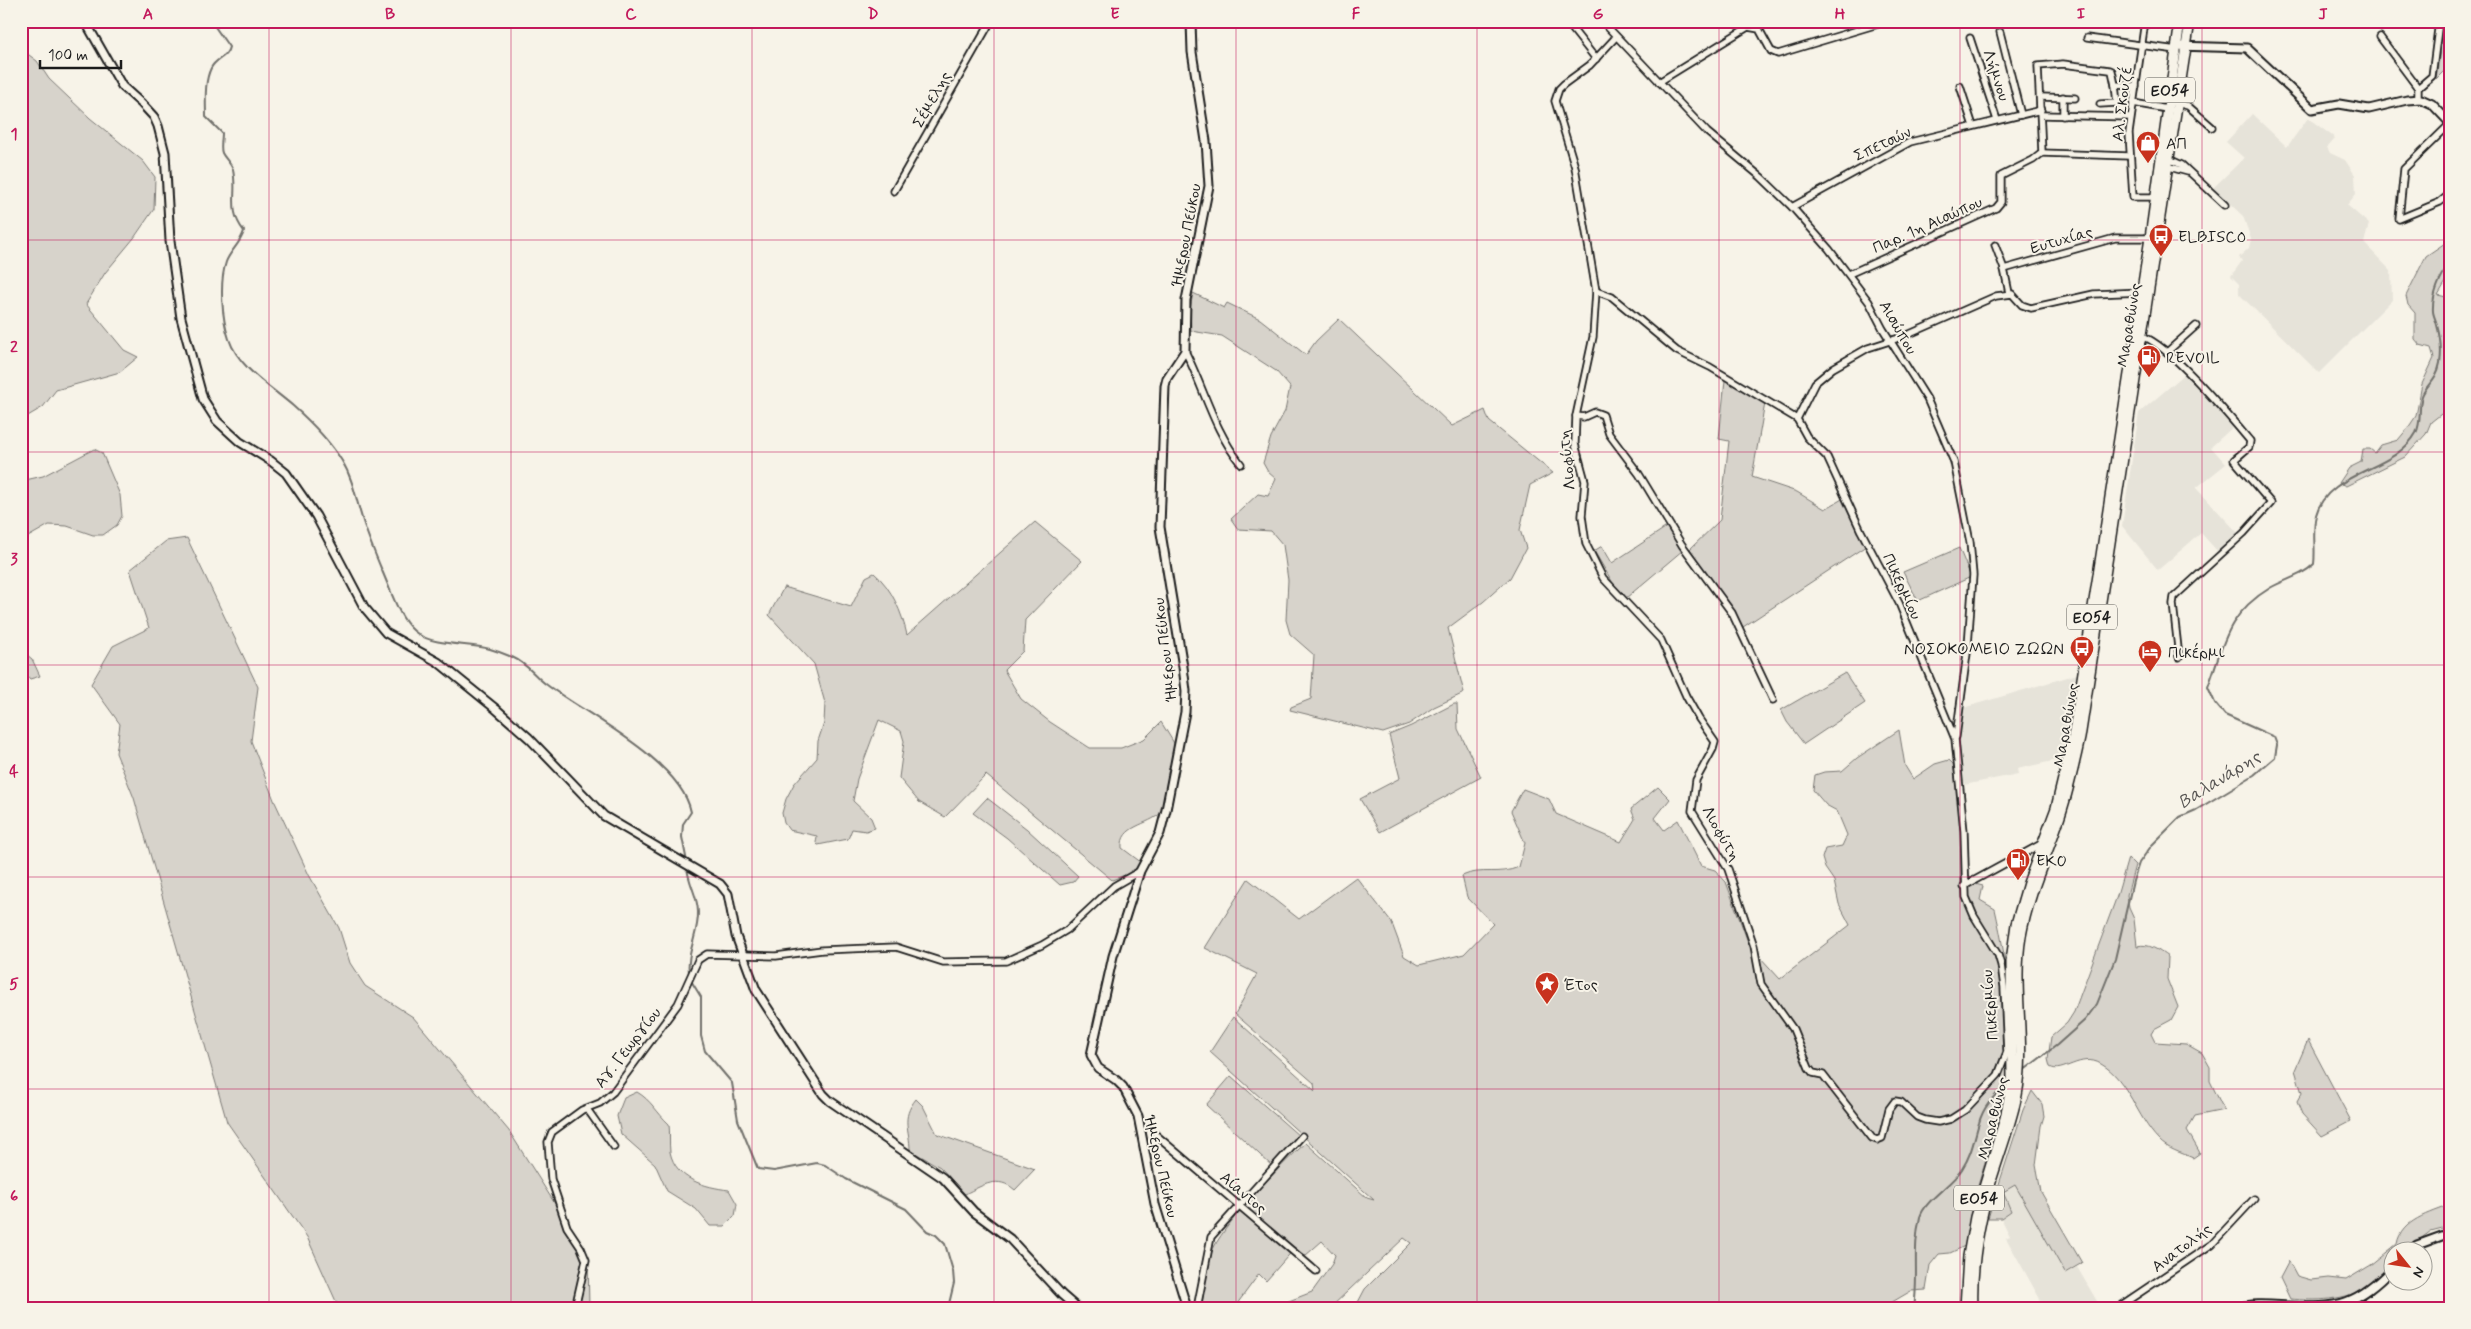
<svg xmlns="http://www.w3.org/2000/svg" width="2471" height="1329" viewBox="0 0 2471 1329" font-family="Mynerve,sans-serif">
<rect width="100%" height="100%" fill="#f7f3e8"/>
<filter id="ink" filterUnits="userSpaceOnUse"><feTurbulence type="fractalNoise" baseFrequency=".02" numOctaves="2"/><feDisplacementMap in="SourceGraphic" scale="10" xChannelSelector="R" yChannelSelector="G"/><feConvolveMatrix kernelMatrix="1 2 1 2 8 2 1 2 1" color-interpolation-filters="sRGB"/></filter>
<g filter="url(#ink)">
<g fill="#e6e3d9">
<polygon points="2252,114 2287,147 2308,118 2335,138 2327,147 2330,153 2345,160 2355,175 2356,194 2347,205 2369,224 2364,243 2391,271 2392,300 2319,373 2239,294 2239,284 2231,276 2242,261 2239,257 2249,248 2251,239 2243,216 2213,188 2244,158 2226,142"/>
<polygon points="2186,373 2235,425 2211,447 2226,464 2196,488 2239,534 2219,553 2201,533 2158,570 2122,526 2139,413"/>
<polygon points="2081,673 2066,758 2017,769 2018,774 1964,785 1959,740 1963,708"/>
<polygon points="2015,1184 2065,1273 2077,1267 2101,1308 2045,1308 2006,1238 2010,1236 2001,1218 2011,1211 2003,1192"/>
</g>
<g fill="#d7d3cb" stroke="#7a7874">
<polygon points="2444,21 2450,21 2450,65 2436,79"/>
<polygon points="21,49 37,61 49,79 90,118 143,161 155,177 154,209 134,238 105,273 86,304 124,350 138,357 120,372 56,390 43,407 21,420"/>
<polygon points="2445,243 2450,243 2450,275 2438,295 2450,298 2450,407 2431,422 2426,434 2405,457 2346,486 2339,483 2349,468 2361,462 2363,449 2370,449 2375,453 2381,445 2398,440 2408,428 2416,416 2422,384 2434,358 2431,348 2420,345 2415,339 2415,313 2408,305 2406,296 2426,256"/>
<polygon points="1193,293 1224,308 1227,303 1260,319 1306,355 1316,341 1339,319 1452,426 1485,410 1489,421 1553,473 1530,485 1520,530 1526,548 1510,578 1483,602 1448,628 1464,693 1434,707 1409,724 1383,733 1290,710 1291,707 1311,699 1314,655 1290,634 1286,620 1288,580 1283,545 1271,531 1238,529 1231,519 1258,494 1268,496 1276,479 1268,472 1263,463 1271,437 1285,411 1290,387 1276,371 1222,336 1191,331 1190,309"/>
<polygon points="1725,380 1765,403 1752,477 1797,492 1825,509 1844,498 1866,546 1743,627 1690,549 1720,520 1729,441 1719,439"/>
<polygon points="94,449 102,453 120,495 122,516 117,525 103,535 93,535 67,526 49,525 21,541 21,481 43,476"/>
<path d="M 1035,522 L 1082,561 L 1025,620 L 1023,651 L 1004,670 L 1021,699 L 1050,722 L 1090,748 L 1121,748 L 1144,739 L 1161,722 L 1177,748 C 1175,759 1167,807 1162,812 C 1148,826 1120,825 1122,848 L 1142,863 L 1138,870 L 1112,880 L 986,775 L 945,817 L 919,802 L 899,778 L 904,741 L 901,731 L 879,720 L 857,779 L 853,801 L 871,818 L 875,828 L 866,831 L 852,829 L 848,839 L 818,845 L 816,843 L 817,836 L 789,830 L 784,823 L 782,813 L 786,799 L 794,784 L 817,758 L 818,741 L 824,723 L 825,703 L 814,664 L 769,615 L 784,587 L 851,607 L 866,577 L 874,573 C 892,588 902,613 907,635 Z"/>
<polygon points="1668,526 1683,550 1626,598 1613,583 1594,551 1602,546 1612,563"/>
<polygon points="187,538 258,687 251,741 274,800 309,875 339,928 350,963 365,986 413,1017 509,1131 588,1256 589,1308 339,1308 307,1237 227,1122 134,798 116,753 120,724 91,684 113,646 149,628 130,570 166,541"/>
<polygon points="1959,548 1971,577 1918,601 1903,572"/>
<path d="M 21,650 L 32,659 L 40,676 L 30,679 C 22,671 21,661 21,650 Z"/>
<polygon points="1845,673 1865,703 1804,744 1787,722 1781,710"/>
<polygon points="1454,704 1457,704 1458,729 1481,777 1380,832 1360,799 1400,778 1389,735 1411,726"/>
<path d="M 1899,730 L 1905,766 L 1913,779 L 1935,764 L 1949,760 L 1953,764 L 1961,813 L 1961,887 L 1975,884 L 1983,886 L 1980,900 L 1995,909 C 2008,966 2017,1033 2006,1091 C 2001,1121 1988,1149 1980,1179 C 1973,1201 1969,1223 1965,1246 L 1950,1253 L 1939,1254 L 1930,1265 L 1926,1290 L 1911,1291 L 1882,1308 L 1355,1308 L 1365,1289 L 1411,1243 L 1404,1238 L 1330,1308 L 1271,1308 L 1312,1292 L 1332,1264 L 1335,1255 L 1322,1241 L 1305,1256 L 1295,1248 L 1266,1281 L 1259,1274 L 1234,1308 L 1202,1308 C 1203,1291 1206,1270 1211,1254 C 1220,1227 1283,1162 1306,1143 L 1367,1198 L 1374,1200 L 1210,1052 L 1233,1017 L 1315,1091 L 1314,1083 L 1235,1014 L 1257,974 L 1205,948 L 1248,879 L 1299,919 L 1356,877 L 1391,921 L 1404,956 L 1419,965 L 1464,954 L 1493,924 L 1467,897 L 1462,876 C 1482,867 1498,876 1519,867 L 1525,843 L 1511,811 L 1523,789 L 1549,799 L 1556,814 L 1621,842 L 1635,819 L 1631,809 L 1658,787 L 1670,799 L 1655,818 L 1664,830 L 1678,820 L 1701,866 L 1715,870 L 1726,882 L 1749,945 L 1780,979 L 1850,925 L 1839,904 L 1834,881 L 1825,868 L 1822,858 L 1825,849 L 1842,846 L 1847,835 L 1837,811 L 1826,805 L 1813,790 L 1815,775 L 1824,772 L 1842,771 L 1857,758 Z"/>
<polygon points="987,798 1027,829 1078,876 1073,882 1060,885 1007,838 973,813"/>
<path d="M 2128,858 L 2135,865 L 2127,895 L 2129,908 L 2134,919 L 2137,946 C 2149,943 2158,950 2168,957 L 2167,979 L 2178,1007 L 2171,1020 L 2154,1029 L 2151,1034 L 2155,1042 L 2186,1044 L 2202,1053 L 2210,1067 L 2210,1081 L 2224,1110 L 2195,1116 L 2187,1130 L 2200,1153 L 2193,1158 C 2182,1153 2167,1149 2159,1140 C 2136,1117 2129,1080 2101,1064 C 2081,1052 2062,1075 2050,1067 L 2048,1059 L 2051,1037 L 2067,1023 L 2074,1012 L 2117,896 Z"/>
<polygon points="2308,1040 2351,1121 2322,1136 2302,1114 2297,1102 2302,1093 2295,1070"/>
<polygon points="1231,1076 1299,1136 1272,1166 1206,1105"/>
<polygon points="2032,1091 2042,1104 2044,1116 2041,1126 2036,1165 2041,1192 2082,1263 2065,1273 2015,1185 2003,1192 2011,1211 2001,1218 1988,1218 2023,1110"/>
<path d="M 637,1092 C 651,1100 657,1113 669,1124 C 670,1133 669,1143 670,1152 C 676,1180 705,1187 729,1190 L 737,1204 L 735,1216 L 725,1226 L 710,1226 L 696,1209 L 667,1191 L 655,1164 L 621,1134 L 617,1116 L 624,1098 Z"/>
<path d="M 916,1099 L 923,1106 L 937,1134 L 1035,1169 L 1015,1190 C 998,1175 983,1185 965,1194 L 940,1167 L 910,1150 C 910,1129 900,1119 916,1099 Z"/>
<path d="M 2450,1205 L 2450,1226 L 2431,1231 L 2404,1251 L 2394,1252 L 2393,1262 C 2385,1269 2377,1280 2368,1286 C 2347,1301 2315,1301 2290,1299 L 2280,1278 L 2289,1261 L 2297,1276 L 2311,1280 L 2328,1278 L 2346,1280 L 2371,1265 L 2397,1244 C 2401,1220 2430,1213 2450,1205 Z"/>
</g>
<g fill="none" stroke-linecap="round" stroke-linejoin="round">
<g stroke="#72716c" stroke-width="2">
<path d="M 211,21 L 229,47 C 227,58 216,58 211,68 C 204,82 206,101 206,117 L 222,133 C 222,139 220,148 222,153 C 225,159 231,163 233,170 C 238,194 227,210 244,231 C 241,243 230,251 226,262 C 219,283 222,319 229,339 C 238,367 271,387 293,406 C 311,422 329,440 342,461 C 355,482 357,507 366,530 C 373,550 382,570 390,590 C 397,606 403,624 418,634 C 435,646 469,643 490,649 C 497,651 505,654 512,657 C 528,664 534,676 547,685 C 587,715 681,761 691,812 L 683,824 L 682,837 L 687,862"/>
<path d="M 687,867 C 688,883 698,896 698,912 C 699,933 686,953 689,974"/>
<polyline points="690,979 701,997 701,1036 705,1051 732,1083 738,1120 758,1169 774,1171 817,1163 825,1165 846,1179 906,1209 927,1231 936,1235 945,1244 953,1271 954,1283 948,1308"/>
<path d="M 2023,1071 L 2057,1045 L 2085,1020 L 2097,1004 L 2115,959 L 2133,881 L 2139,863 L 2152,845 L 2180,817 L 2196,810 L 2254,775 L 2275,757 L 2277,745 L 2274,737 L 2225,715 L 2215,703 L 2208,687 C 2224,643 2227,614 2270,588 C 2285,579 2301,577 2314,564 C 2316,548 2312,531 2316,515 C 2328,470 2395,472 2416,433 C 2422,421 2418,408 2422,396 C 2426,385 2437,380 2440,363 C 2442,351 2440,336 2437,325 C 2436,320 2433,315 2433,311 C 2432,297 2440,274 2450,266"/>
<path d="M 1914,1308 C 1919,1277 1912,1249 1920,1217 C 1925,1200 1952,1185 1962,1169 C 1972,1154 1974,1139 1979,1123 C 1983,1107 1995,1094 2008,1084"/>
</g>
<defs>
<g id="minor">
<polyline points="1566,21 1596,59"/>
<polyline points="1602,21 1707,132 1761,177 1792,207 1829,249 1869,302 1883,329 1927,399 1954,462 1970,542 1973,575 1968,646 1956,737"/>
<polyline points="2145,21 2129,133 2133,197 2154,197"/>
<polyline points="2000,32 2021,115"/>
<polyline points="1616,37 1590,65 1564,84 1559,89 1555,101 1575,167 1596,291 1593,337 1576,416 1584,417 1595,412 1603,415 1609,434 1639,474 1682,545 1732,613 1773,700"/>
<polyline points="2380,37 2418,88"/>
<polyline points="1970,38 1997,120"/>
<polyline points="2087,38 2177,50"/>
<polyline points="1659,82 1748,27 1759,29 1771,51 1778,54 1888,21"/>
<polyline points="1960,86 1973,126"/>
<polyline points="2040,97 2075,98"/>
<polyline points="2063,97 2063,116"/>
<polyline points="2418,99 2418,88 2432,76 2439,21"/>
<polyline points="2133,103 2167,109"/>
<polyline points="2177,103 2188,106 2212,127"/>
<polyline points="2100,104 2117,103 2115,85"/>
<polyline points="2042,115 2130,117"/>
<polyline points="2450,124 2404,169 2399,219 2440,202 2450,194"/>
<polyline points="2042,153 2038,66 2063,64 2110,70 2112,71 2115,85 2136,86"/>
<polyline points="2042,153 2129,156"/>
<polyline points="2167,158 2182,165 2225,205"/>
<polyline points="2166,166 2188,172"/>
<polyline points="894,191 991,21"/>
<polyline points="1792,207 1910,142 2041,110"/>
<polyline points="1995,245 2004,269 2009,293"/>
<polyline points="2004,269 2115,238 2150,238"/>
<polyline points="1849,274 1996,208 2001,202 2001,176 2033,160 2042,153"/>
<path d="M 2142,336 C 2171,346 2229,416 2250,441 L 2249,447 L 2234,460 L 2271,503 L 2244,533 L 2174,597 L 2173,604 L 2179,657"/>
<path d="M 1185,351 C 1204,388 1214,431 1241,464"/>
<polyline points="2167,352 2196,326"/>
<polyline points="1576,416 1575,444 1585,481 1582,516 1586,544 1603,578 1661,640 1686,696 1699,719 1715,742 1713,749 1696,780 1692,811 1728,869 1754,946 1761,984 1793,1029 1809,1068 1813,1073 1823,1075 1872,1138 1877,1140 1882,1138 1889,1109 1895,1101 1901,1102 1917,1117 1925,1120 1938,1122 1951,1119 1965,1110 1998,1075 2007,1052 2004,987 2001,965 1998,955 1974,916 1966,897 1964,831 1955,739 1899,603 1861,531 1827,457 1807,437 1797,419 1710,367 1677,351 1612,297 1596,291"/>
<polyline points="1797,419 1815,383 1833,368 1868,348 1905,336 1996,296 2012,294 2022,305 2031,308 2094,294 2142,292"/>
<polyline points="1964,886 2043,843"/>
<polyline points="587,1109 614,1147"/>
<polyline points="1155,1134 1316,1271"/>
<polyline points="575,1308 586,1260 581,1248 567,1227 551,1179 548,1142 552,1132 582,1110 600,1103 613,1092 678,1004 698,960 707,954 776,956 822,950 896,947 943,962 1006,961 1042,945 1067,930 1114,886 1140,871"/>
<polyline points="1197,1308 1211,1237 1302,1136"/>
<polyline points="2117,1308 2212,1244 2254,1199"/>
</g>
<g id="tertiary">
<polyline points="85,21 122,86 142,104 154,117 158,126 165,153 170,241 181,318 203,399 217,421 240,442 271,461 286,473 316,516 364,607 386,633 438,662 496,709 529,738 604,816 720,884 728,894 736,936 756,990 823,1094 830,1101 943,1178 974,1212 1010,1239 1062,1295 1077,1308"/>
<polyline points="2176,46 2247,48 2312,109 2339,104 2369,109 2407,100 2421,99 2432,104 2450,123"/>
<polyline points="2409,1252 2417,1245 2450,1233"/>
<polyline points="1187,1308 1155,1204 1138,1116 1123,1087 1116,1080 1098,1068 1091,1055 1113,956 1140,871 1160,833 1166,810 1185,712 1186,691 1183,667 1160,527 1165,386 1167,378 1185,351 1186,300 1209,186 1206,141 1192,52 1191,21"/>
<path d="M 2237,1308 C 2253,1303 2270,1305 2287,1306 C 2339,1309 2357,1305 2394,1267"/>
</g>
<g id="primary">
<polyline points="1965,1308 1968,1256 1975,1217 2005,1118 2012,1081 2011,961 2016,924 2028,883 2056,808 2073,737 2150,238 2180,21"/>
<path d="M 1973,1308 C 1971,1265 1979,1222 1991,1181 C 2000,1152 2011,1124 2017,1095 C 2027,1042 2012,989 2021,936 C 2028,896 2045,860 2058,822 C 2068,794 2074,766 2080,738 L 2190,21"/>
</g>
</defs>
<use href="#minor" stroke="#1c1c1c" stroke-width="9"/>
<use href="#tertiary" stroke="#1c1c1c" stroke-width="11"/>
<use href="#primary" stroke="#1c1c1c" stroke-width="12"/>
<use href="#minor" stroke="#f7f3e8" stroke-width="5.5"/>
<use href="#tertiary" stroke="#f7f3e8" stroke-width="7"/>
<use href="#primary" stroke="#f7f3e8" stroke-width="9"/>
</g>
</g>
<path fill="none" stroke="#c2185b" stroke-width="1" stroke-opacity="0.55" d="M 269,21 L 269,1308M 511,21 L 511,1308M 752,21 L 752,1308M 994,21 L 994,1308M 1236,21 L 1236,1308M 1477,21 L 1477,1308M 1719,21 L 1719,1308M 1960,21 L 1960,1308M 2202,21 L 2202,1308M 21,240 L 2450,240M 21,452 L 2450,452M 21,665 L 2450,665M 21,877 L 2450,877M 21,1089 L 2450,1089"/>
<defs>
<symbol id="shop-pin" viewBox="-11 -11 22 30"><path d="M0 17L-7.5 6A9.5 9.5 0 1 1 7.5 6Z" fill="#c8321e" stroke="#f7f3e8"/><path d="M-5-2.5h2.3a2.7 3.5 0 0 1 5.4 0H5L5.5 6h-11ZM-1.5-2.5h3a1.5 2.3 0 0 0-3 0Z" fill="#fff"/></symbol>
<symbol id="bus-pin" viewBox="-11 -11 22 30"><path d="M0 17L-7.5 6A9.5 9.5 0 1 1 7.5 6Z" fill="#c8321e" stroke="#f7f3e8"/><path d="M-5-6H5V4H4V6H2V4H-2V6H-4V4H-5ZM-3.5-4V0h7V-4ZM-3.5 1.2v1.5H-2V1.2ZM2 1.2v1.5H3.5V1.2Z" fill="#fff"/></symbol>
<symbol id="fuel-pin" viewBox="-11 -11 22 30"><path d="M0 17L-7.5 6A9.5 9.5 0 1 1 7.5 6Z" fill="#c8321e" stroke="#f7f3e8"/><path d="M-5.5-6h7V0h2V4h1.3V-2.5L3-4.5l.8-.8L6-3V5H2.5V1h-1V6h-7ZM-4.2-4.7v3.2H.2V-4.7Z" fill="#fff"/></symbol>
<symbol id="hotel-pin" viewBox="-11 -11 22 30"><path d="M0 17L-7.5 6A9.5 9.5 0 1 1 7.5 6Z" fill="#c8321e" stroke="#f7f3e8"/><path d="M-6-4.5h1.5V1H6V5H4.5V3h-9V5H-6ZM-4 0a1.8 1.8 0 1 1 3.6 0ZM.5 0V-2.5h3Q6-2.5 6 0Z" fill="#fff"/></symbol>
<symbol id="sight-pin" viewBox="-11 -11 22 30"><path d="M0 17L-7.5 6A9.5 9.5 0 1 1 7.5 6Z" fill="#c8321e" stroke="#f7f3e8"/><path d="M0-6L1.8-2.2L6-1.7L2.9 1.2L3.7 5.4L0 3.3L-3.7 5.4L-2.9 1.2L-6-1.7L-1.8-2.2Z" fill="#fff"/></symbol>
</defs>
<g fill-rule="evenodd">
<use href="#shop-pin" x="2134" y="129" width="28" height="38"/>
<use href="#bus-pin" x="2147" y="222" width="28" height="38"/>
<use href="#fuel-pin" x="2135" y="343" width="28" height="38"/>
<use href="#bus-pin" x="2068" y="634" width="28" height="38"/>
<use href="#hotel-pin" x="2136" y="638" width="28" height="38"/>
<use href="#fuel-pin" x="2004" y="846" width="28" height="38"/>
<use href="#sight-pin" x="1533" y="970" width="28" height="38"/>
</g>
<g text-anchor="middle" stroke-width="4" stroke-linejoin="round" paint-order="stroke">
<g fill="#f7f3e8" stroke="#5e5c59" stroke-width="1">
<rect x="2145" y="77.5" width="50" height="25" rx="4"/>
<rect x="2067" y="604.5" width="50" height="25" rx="4"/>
<rect x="1954" y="1185.5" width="50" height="25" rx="4"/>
</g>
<g font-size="15" font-weight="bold" fill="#1c1c1c">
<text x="2170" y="95">ΕΟ54</text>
<text x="2092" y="622">ΕΟ54</text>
<text x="1979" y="1203">ΕΟ54</text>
</g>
<g font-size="16" fill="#1c1c1c" stroke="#f7f3e8">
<text transform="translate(1997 75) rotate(71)" y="6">Λήμνου</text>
<text transform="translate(931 99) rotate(-61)" y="6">Σέμελης</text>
<text transform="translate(2121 104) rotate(-83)" y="6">Αλ. Σκουζέ</text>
<text transform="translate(1882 143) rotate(-25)" y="6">Σπετσών</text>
<text transform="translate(1927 224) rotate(-24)" y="6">Παρ. 1η Αισώπου</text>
<text transform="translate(1185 235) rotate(-79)" y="6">Ήμερου Πεύκου</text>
<text transform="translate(2061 239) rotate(-16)" y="6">Ευτυχίας</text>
<text transform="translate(2128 325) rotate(-81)" y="6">Μαραθώνος</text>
<text transform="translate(1899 327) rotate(60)" y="6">Αισώπου</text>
<text transform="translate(1566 460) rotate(-96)" y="6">Λιοφύτη</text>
<text transform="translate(1903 586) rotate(65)" y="6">Πικερμίου</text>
<text transform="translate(1164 650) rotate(-97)" y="6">Ήμερου Πεύκου</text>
<text transform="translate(2065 725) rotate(-80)" y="6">Μαραθώνος</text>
<text transform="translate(1722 833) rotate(60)" y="6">Λιοφύτη</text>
<text transform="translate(1989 1005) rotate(-95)" y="6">Πικερμίου</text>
<text transform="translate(627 1047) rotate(-52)" y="6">Αγ. Γεωργίου</text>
<text transform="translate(1992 1118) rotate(-76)" y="6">Μαραθώνος</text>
<text transform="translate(1162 1166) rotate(77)" y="6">Ήμερου Πεύκου</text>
<text transform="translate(1244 1192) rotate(40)" y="6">Αίαντος</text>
<text transform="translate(2181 1247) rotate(-37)" y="6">Ανατολής</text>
</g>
<g font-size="16" fill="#1c1c1c" stroke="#f7f3e8" text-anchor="start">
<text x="2166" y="149">ΑΠ</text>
<text x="2178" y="242">ELBISCO</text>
<text x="2166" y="363">REVOIL</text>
<text x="2064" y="654" text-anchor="end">ΝΟΣΟΚΟΜΕΙΟ ΖΩΩΝ</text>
<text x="2168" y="658">Πικέρμι</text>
<text x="2036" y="866">EKO</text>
<text x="1564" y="990">Έτος</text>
</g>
<g font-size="18" font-style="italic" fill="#565452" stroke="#f7f3e8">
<text transform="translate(2219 779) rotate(-32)" y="6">Βαλανάρης</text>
</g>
</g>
<rect width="2471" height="1329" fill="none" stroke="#f7f3e8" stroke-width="55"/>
<g transform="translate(2408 1266) rotate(120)"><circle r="24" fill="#f7f3e8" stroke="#9f9d96"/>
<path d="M0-4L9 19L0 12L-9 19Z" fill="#c8321e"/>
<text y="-8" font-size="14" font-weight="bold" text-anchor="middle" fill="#1c1c1c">N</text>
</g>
<path d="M40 60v8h81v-8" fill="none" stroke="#1c1c1c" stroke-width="2.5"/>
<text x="48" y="60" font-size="15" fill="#1c1c1c" stroke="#f7f3e8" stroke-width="4" paint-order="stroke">100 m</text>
<rect x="28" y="28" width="2416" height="1274" fill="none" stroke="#c2185b" stroke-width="2"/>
<g font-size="16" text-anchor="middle" font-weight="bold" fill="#c2185b">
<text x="148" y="19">A</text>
<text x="390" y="19">B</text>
<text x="631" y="19">C</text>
<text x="873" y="19">D</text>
<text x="1115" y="19">E</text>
<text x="1356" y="19">F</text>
<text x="1598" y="19">G</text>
<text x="1840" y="19">H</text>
<text x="2081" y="19">I</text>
<text x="2323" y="19">J</text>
<text x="14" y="139">1</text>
<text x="14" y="352">2</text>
<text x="14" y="564">3</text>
<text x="14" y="776">4</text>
<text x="14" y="989">5</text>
<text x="14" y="1201">6</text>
</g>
</svg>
